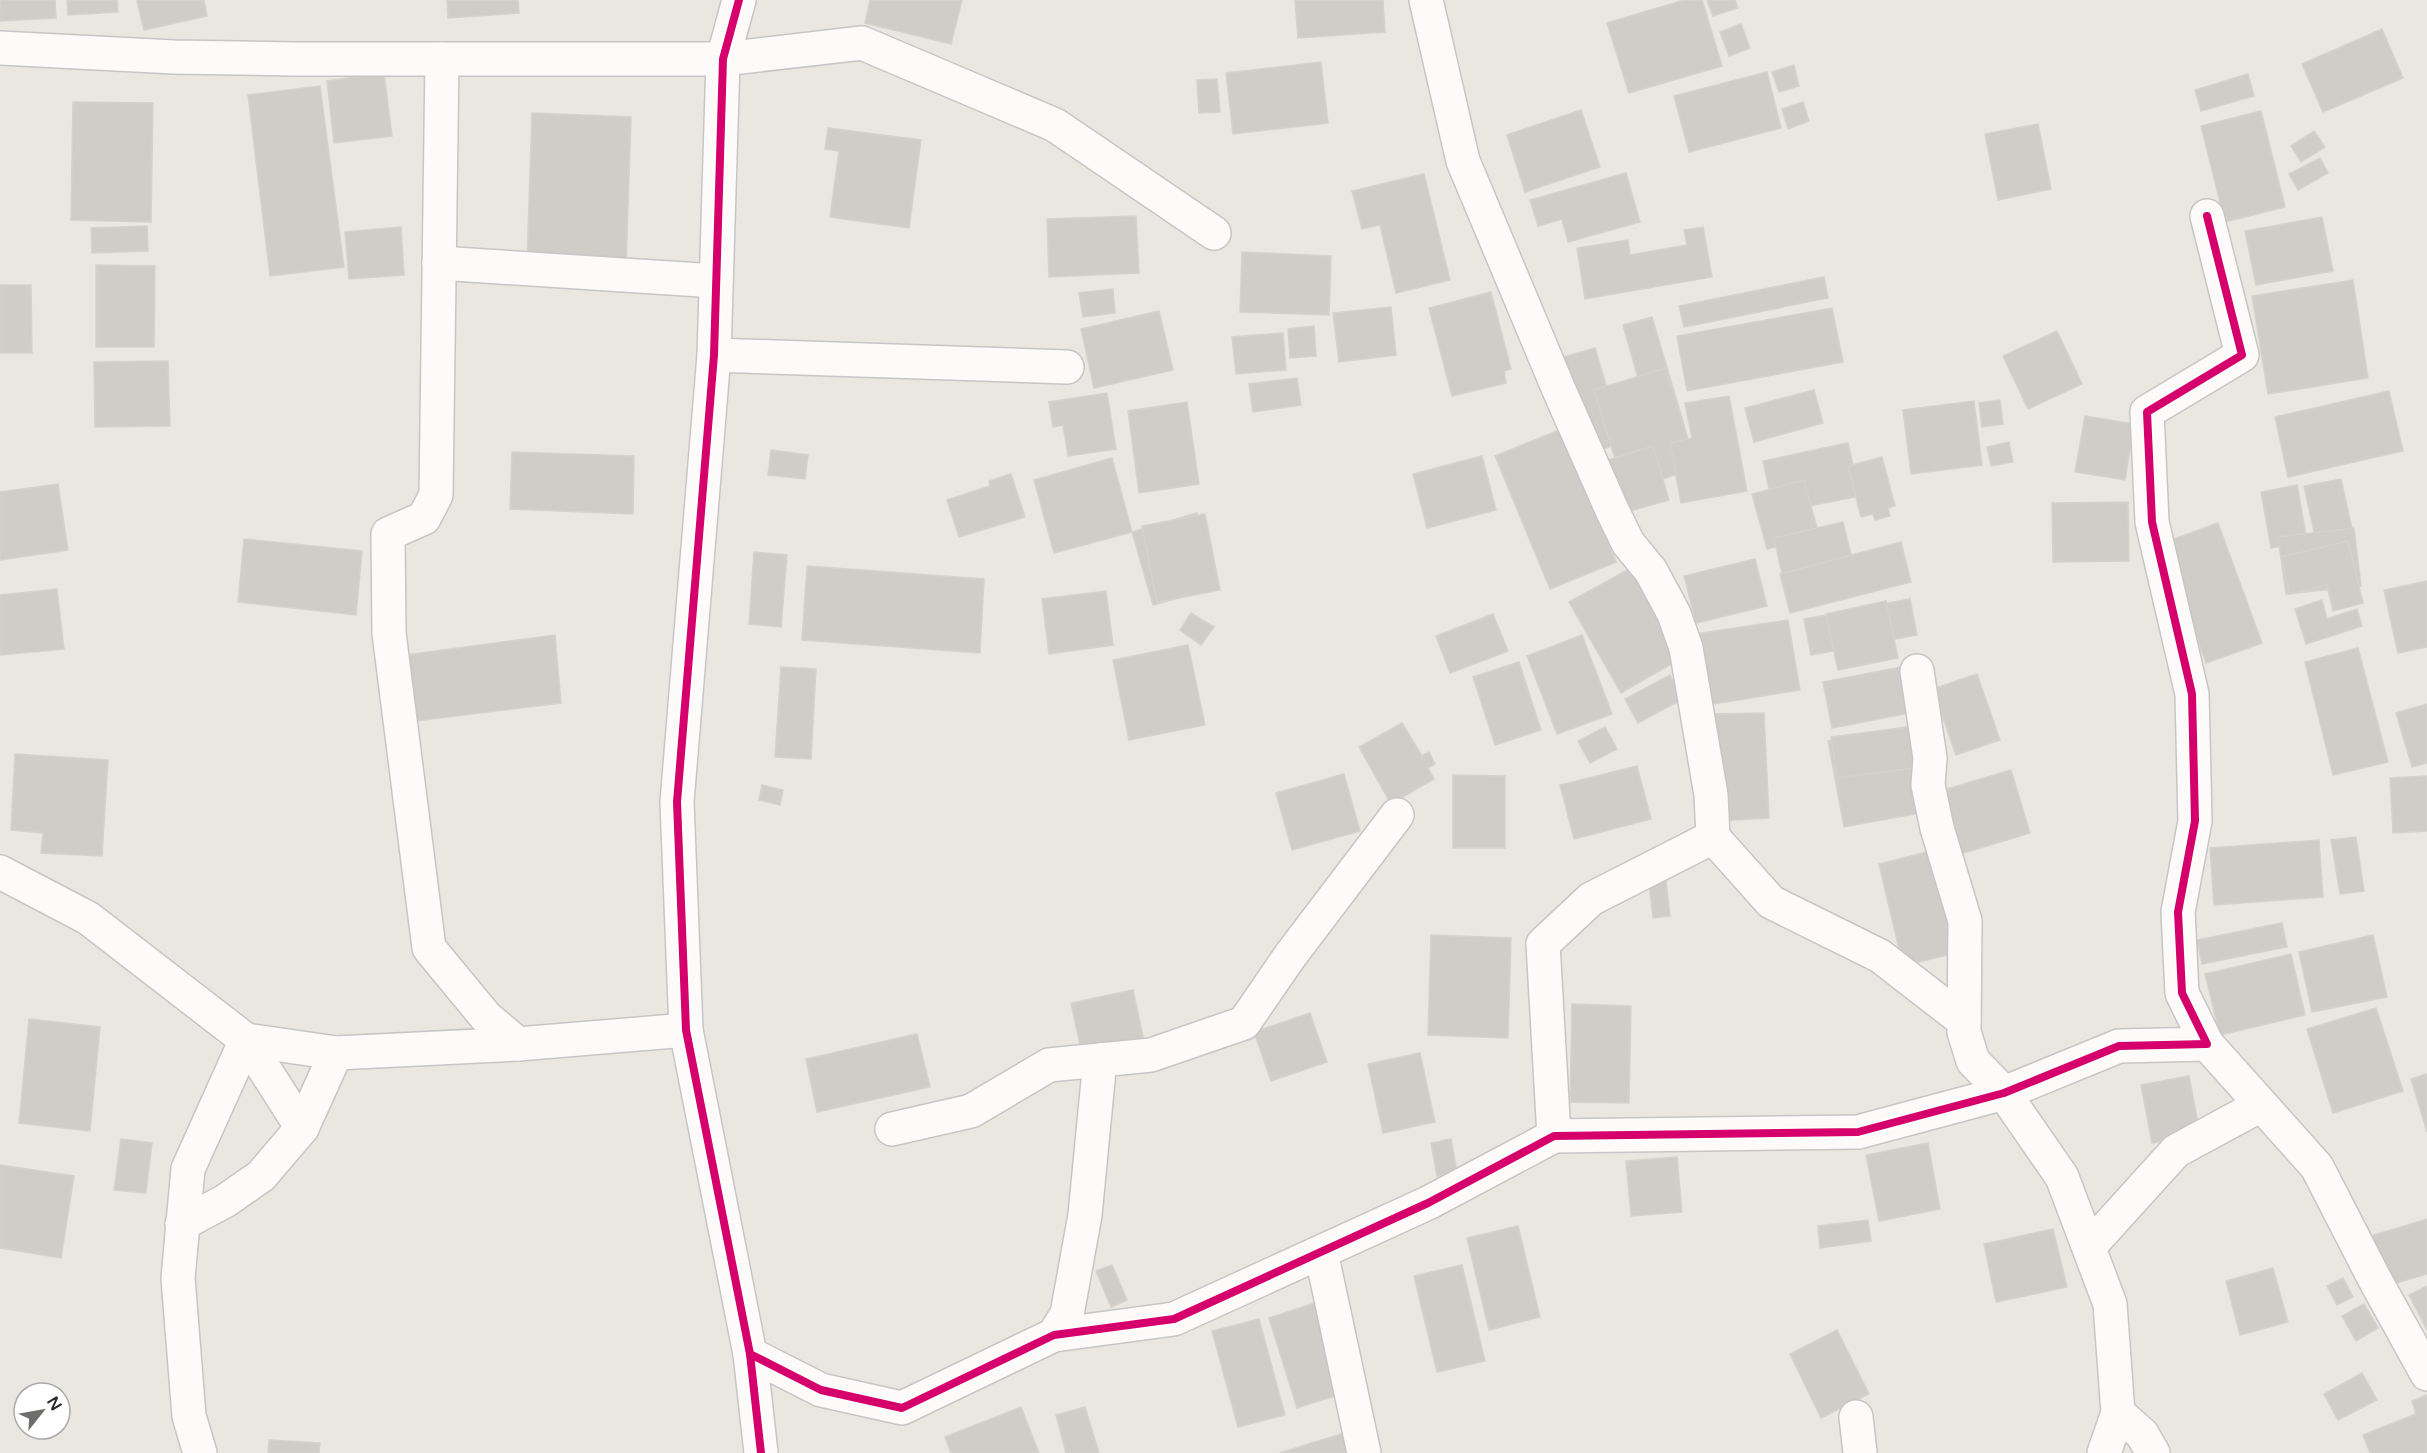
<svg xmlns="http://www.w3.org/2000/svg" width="2427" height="1453" viewBox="0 0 2427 1453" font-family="'Varela Round',sans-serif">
<rect width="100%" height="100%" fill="#eae7e0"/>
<g fill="#cecdc7" stroke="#d5d2cc" stroke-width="1.5">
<polygon points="0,0 55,0 56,18 0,21"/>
<polygon points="67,0 117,0 118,12 68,15"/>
<polygon points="143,0 204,0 207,16 144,30 137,1"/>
<polygon points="447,0 518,0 519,13 448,18"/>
<polygon points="870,0 962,0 951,44 865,23"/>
<polygon points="1295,0 1383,0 1385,32 1298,38"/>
<polygon points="1684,0 1702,0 1722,66 1629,93 1607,23"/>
<polygon points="1707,0 1735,0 1738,8 1713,16"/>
<polygon points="1741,24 1750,48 1729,56 1720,32"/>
<polygon points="2382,29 2403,78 2323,112 2302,64"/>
<polygon points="1321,62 1328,123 1233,134 1226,73"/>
<polygon points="1794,65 1799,86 1779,92 1772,72"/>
<polygon points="1767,72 1781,128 1689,152 1674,96"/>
<polygon points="384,73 392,136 334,143 327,81"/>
<polygon points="2248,74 2254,96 2201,111 2195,90"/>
<polygon points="1217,79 1220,112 1199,113 1197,80"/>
<polygon points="320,86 344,267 270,276 248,95"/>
<polygon points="73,102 153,103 151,222 71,220"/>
<polygon points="1803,102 1809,121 1788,129 1782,109"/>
<polygon points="1581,110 1600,167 1525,192 1507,135"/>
<polygon points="2261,111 2285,207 2225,222 2201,126"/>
<polygon points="532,113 631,117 626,266 527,262"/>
<polygon points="2038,124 2051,189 1998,200 1985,134"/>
<polygon points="828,128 921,140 909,228 830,217 839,151 825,149"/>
<polygon points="2314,131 2325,147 2301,162 2291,146"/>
<polygon points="2320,158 2328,173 2298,190 2289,174"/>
<polygon points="1626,173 1640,222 1568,242 1562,219 1538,226 1530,200"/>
<polygon points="1424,174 1450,280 1396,293 1380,225 1362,229 1352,191"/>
<polygon points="1136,216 1139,273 1049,277 1047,219"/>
<polygon points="2322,217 2333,271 2256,285 2245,231"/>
<polygon points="147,226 148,251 92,253 91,228"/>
<polygon points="401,227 404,275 349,279 345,232"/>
<polygon points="1703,227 1712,277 1585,299 1577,248 1628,240 1630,255 1687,245 1684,230"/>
<polygon points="1242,252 1331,256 1329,315 1240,312"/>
<polygon points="96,265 155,266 154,347 96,347"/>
<polygon points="1824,277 1828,298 1684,327 1679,306"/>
<polygon points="2353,280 2368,378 2268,394 2252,296"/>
<polygon points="0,285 31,285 32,353 0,353"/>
<polygon points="1113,289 1115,313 1083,317 1079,293"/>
<polygon points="1491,292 1511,369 1504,371 1506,383 1452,396 1429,308"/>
<polygon points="1391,307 1396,355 1339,362 1333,313"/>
<polygon points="1832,308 1843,362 1687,391 1677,336"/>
<polygon points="1159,311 1173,370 1094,388 1081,329"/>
<polygon points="1652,317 1684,425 1592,452 1564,357 1595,348 1613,408 1644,399 1623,325"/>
<polygon points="1314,326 1316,356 1290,358 1288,329"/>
<polygon points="2057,331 2082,384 2028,409 2003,356"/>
<polygon points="1283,333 1286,370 1236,374 1232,337"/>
<polygon points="168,361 170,426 95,427 94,362"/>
<polygon points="1666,368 1697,468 1625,491 1594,390"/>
<polygon points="1297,378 1301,405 1253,412 1249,384"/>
<polygon points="1814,390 1823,423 1754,442 1745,408"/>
<polygon points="2389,391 2403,451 2288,477 2275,417"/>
<polygon points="1107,393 1116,449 1068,456 1063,425 1053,427 1049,402"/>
<polygon points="1729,396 1747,491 1681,503 1670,443 1692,438 1685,403"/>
<polygon points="2000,400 2003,424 1982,427 1979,403"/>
<polygon points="1974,401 1982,465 1911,474 1903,410"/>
<polygon points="1187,402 1199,484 1139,493 1128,411"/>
<polygon points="2085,416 2134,424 2125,480 2075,472"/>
<polygon points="1562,429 1616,562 1550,589 1495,456"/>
<polygon points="2009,442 2013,462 1991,466 1987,447"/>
<polygon points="1848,443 1860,496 1774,513 1763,461"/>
<polygon points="1653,446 1669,500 1623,513 1608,460"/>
<polygon points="771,450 808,455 805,479 768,475"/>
<polygon points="512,452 634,456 633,514 510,509"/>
<polygon points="1482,456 1496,510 1427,528 1413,474"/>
<polygon points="1882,457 1895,506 1888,508 1890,516 1875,520 1873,514 1861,517 1848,466"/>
<polygon points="1112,458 1132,532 1054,553 1034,480"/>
<polygon points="1011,474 1025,517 959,537 947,500 990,486 989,481"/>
<polygon points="2341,479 2353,533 2316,541 2304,486"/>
<polygon points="1804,480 1819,535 1767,549 1752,494"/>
<polygon points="58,484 68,550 0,560 0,492"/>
<polygon points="2297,485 2307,541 2271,548 2261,492"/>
<polygon points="2128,502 2129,561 2053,562 2052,503"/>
<polygon points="1197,513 1219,587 1153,605 1132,532"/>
<polygon points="1205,514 1220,590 1157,602 1142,526"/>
<polygon points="1843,522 1855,571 1785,587 1774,538"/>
<polygon points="2218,523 2262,643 2206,663 2163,543"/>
<polygon points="2354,528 2361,586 2286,594 2278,537"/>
<polygon points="244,539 362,551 356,615 238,602"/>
<polygon points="2348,541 2363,603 2333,611 2327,585 2290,594 2281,557"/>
<polygon points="1901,542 1911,582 1790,613 1780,574"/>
<polygon points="754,552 787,555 781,627 749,624"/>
<polygon points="1755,559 1767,606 1696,623 1684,576"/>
<polygon points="807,566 984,579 980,653 802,640"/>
<polygon points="1631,568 1682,658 1621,693 1569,602"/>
<polygon points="2427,581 2427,647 2398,653 2384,590"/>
<polygon points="57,589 64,649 0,655 0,595"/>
<polygon points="1106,591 1113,645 1049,654 1042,599"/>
<polygon points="1910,599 1917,635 1811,655 1804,619"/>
<polygon points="2322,600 2327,619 2357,609 2362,626 2306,644 2295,609"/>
<polygon points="1886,601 1898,658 1838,670 1826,614"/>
<polygon points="1191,613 1214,627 1201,645 1180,630"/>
<polygon points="1493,614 1508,651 1450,673 1436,636"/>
<polygon points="1788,620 1800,690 1707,705 1696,634"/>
<polygon points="555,635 561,703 408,722 406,655"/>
<polygon points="1582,635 1612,714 1557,734 1527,656"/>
<polygon points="1188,645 1205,725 1129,740 1113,660"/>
<polygon points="2358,648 2388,762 2333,775 2305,662"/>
<polygon points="1519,662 1541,730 1495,745 1473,677"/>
<polygon points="781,667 816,669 811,759 775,757"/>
<polygon points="1901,667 1910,713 1832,728 1823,682"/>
<polygon points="1977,674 2000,740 1956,755 1933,689"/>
<polygon points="1670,675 1683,699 1638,723 1625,699"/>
<polygon points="2427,704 2427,763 2412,767 2396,713"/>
<polygon points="1764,713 1769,818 1716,821 1711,714"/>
<polygon points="1402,723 1422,756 1429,752 1435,764 1428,768 1434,779 1391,804 1359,747"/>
<polygon points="1911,726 1926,812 1844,827 1828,741"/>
<polygon points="1916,726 1921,767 1837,778 1831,737"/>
<polygon points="1605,727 1617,749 1590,763 1578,741"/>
<polygon points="15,754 108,760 102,856 41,853 43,833 11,830"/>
<polygon points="1637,766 1651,819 1574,839 1560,785"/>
<polygon points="2011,770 2030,833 1957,855 1937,792"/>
<polygon points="1344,774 1360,831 1292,850 1276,793"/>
<polygon points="1453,775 1505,776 1505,848 1453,848"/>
<polygon points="2427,776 2427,831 2393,833 2390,778"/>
<polygon points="762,785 783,790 780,805 759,800"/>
<polygon points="2356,837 2364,891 2340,894 2331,840"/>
<polygon points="2319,840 2323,897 2214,905 2210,848"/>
<polygon points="1931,851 1955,953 1903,966 1879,864"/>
<polygon points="1666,881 1670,916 1653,918 1649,883"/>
<polygon points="2282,923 2287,947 2202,964 2197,940"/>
<polygon points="1431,935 1511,938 1508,1038 1428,1035"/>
<polygon points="2373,935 2387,997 2312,1012 2299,952"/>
<polygon points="2291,954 2305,1015 2220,1035 2205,974"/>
<polygon points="1133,990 1144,1041 1082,1054 1071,1003"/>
<polygon points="1572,1004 1631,1006 1629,1103 1570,1102"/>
<polygon points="2376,1008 2403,1091 2333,1113 2307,1029"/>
<polygon points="1310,1013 1327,1062 1271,1081 1254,1032"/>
<polygon points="29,1019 100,1027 90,1131 19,1123"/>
<polygon points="917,1034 930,1087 817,1112 806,1059"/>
<polygon points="1420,1053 1435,1122 1383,1133 1368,1064"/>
<polygon points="2427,1074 2427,1132 2411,1079"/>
<polygon points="2189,1076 2200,1134 2152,1143 2141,1085"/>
<polygon points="121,1139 152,1143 146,1193 114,1190"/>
<polygon points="1451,1139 1457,1172 1437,1176 1431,1143"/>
<polygon points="1928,1143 1940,1209 1879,1221 1866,1155"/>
<polygon points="1677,1157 1682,1212 1631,1216 1626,1161"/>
<polygon points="0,1165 74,1176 61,1258 0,1248"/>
<polygon points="2427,1219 2427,1274 2386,1286 2371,1236"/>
<polygon points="1868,1220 1871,1241 1820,1248 1818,1226"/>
<polygon points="1518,1226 1540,1317 1489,1330 1467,1238"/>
<polygon points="2053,1229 2067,1287 1996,1302 1984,1244"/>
<polygon points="1112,1265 1127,1300 1111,1307 1096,1271"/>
<polygon points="1462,1265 1485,1361 1437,1372 1414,1276"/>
<polygon points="2273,1268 2288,1322 2240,1335 2226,1281"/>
<polygon points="2343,1278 2353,1297 2337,1305 2327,1286"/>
<polygon points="2427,1286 2427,1330 2409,1295"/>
<polygon points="1318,1302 1347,1392 1297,1408 1269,1318"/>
<polygon points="2364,1304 2378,1328 2356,1341 2342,1316"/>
<polygon points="1259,1319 1285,1415 1238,1427 1212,1331"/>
<polygon points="1837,1330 1869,1394 1821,1418 1790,1354"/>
<polygon points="2362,1373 2377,1400 2338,1420 2324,1394"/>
<polygon points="2427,1395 2427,1453 2370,1453 2363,1435 2416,1414 2412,1401"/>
<polygon points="1021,1407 1039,1453 951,1453 945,1437"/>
<polygon points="1085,1407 1099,1453 1066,1453 1056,1415"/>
<polygon points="1344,1433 1350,1453 1280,1453"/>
<polygon points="269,1440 320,1443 319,1453 268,1453"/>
</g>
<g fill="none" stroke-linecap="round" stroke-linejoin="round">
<defs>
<g id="street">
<polyline points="739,0 723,59 714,355 677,802 686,1030 750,1354 761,1453"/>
<polyline points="1426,0 1463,161 1559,390 1612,510 1628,543 1651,571 1674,614 1686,648 1711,795 1713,837 1591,899 1543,944 1554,1136"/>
<polyline points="0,48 174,57 294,59 723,59 862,43 1055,125 1214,233"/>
<polyline points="442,59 436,495 424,518 388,534 389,633 429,948 486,1017 518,1044"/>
<polyline points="439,263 716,281"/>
<polyline points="714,355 1067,367"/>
<polyline points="1917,671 1930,758 1928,785 1937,828 1965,921 1964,1032 1973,1061 2004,1093 2062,1177 2110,1304 2118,1413 2142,1434 2153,1453"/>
<polyline points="1713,837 1771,902 1880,956 1964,1021"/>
<polyline points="0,872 88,918 246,1040 336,1053 518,1044 686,1030"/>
<polyline points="246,1040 302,1128"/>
<polyline points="2207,1044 2317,1167 2374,1278 2427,1374"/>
<polyline points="892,1129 971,1111 1049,1065 1151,1055 1244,1023 1290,956 1397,815"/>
<polyline points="182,1224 225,1201 261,1176 302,1128 336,1053"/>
<polyline points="2089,1247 2176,1151 2261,1105"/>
<polyline points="1321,1252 1364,1453"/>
<polyline points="1054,1335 1067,1314 1085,1215 1100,1060"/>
<polyline points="750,1354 821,1390 902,1408 1054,1335 1174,1319 1428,1203 1554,1136 1858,1132 2004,1093 2119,1046 2207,1044 2182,993 2178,912 2195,821 2192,694 2152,522 2147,412 2242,355 2207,216"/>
<polyline points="1856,1417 1860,1453"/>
<polyline points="200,1453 189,1416 178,1278 188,1169 246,1040"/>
<polyline points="2104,1453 2118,1413"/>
</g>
</defs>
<use href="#street" stroke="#c7c6c6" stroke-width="36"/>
<use href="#street" stroke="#fcfbfa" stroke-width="33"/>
<defs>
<g id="cycleway">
<polyline points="739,0 723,59 714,355 677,802 686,1030 750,1354 761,1453"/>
<polyline points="750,1354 821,1390 902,1408 1054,1335 1174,1319 1428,1203 1554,1136 1858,1132 2004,1093 2119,1046 2207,1044 2182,993 2178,912 2195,821 2192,694 2152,522 2147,412 2242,355 2207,216"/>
</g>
</defs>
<use href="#cycleway" stroke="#fff" stroke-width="11"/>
<use href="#cycleway" stroke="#d6006c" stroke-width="8"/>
</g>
<g transform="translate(42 1411) rotate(59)"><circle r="28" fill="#ffffff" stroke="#aaaaaa" stroke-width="1.5"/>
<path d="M0-4.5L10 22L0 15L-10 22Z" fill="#6e6d6a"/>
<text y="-9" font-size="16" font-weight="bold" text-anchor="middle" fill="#2b2b2b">N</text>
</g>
</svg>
